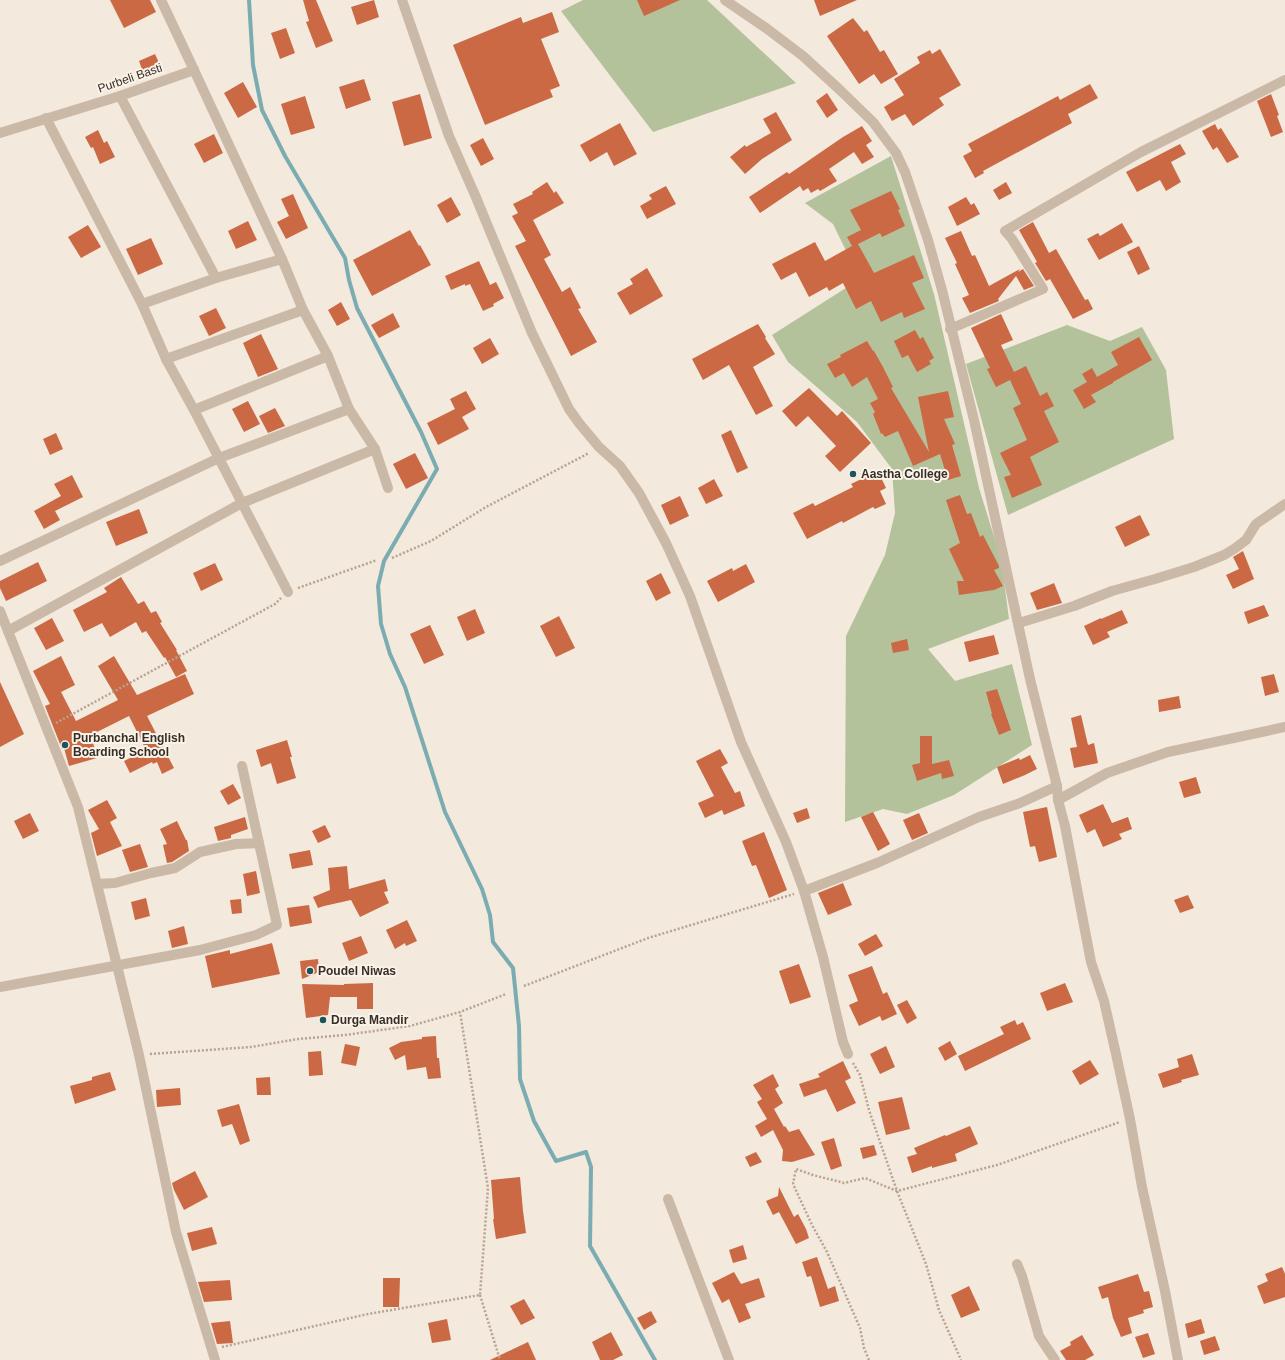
<svg xmlns="http://www.w3.org/2000/svg" width="1285" height="1360" viewBox="0 0 1285 1360" font-family="Arial,sans-serif">
<rect width="100%" height="100%" fill="#f3e9dc"/>
<g fill="#b4c29b">
<polygon points="583,0 707,0 796,83 653,132 561,11"/>
<polygon points="891,156 934,294 979,488 1001,559 1009,619 928,649 955,681 1012,664 1032,745 954,795 907,814 883,809 845,822 846,636 885,555 895,513 892,469 857,422 788,362 772,335 860,279 833,224 805,203"/>
<polygon points="1067,325 1110,341 1142,327 1166,370 1174,439 1008,515 966,364"/>
</g>
<g fill="none" stroke-linecap="round" stroke-linejoin="round">
<polyline stroke="#7aacb1" stroke-width="4" points="249,0 253,65 262,110 285,156 345,258 349,280 357,308 421,432 437,469 384,561 378,586 381,624 390,654 405,687 445,812 482,889 490,915 493,942 513,968 519,1026 520,1079 534,1121 556,1161 586,1152 591,1167 590,1246 655,1360"/>
</g>
<g fill="#ca6943">
<polygon points="110,0 150,0 156,12 124,28"/>
<polygon points="303,0 316,0 333,41 316,48 306,22 309,21"/>
<polygon points="374,0 379,17 357,25 351,7"/>
<polygon points="637,0 680,0 644,16"/>
<polygon points="814,0 857,0 820,16"/>
<polygon points="552,12 559,32 541,39 560,86 550,90 553,97 485,125 453,45 521,17 523,23"/>
<polygon points="853,18 864,32 867,30 880,52 884,50 898,74 881,84 874,74 859,84 827,36"/>
<polygon points="286,28 295,53 280,59 271,33"/>
<polygon points="940,49 961,85 939,98 944,105 913,126 905,114 892,121 884,107 904,95 894,79 920,63 917,57 930,50 932,54"/>
<polygon points="155,54 160,65 143,72 139,61"/>
<polygon points="364,79 371,100 346,109 339,87"/>
<polygon points="243,82 257,107 238,118 224,93"/>
<polygon points="1090,84 1098,98 1068,114 1072,123 983,171 984,173 975,178 963,156 972,151 968,144 1058,96 1060,100"/>
<polygon points="827,93 838,110 827,118 816,101"/>
<polygon points="420,94 432,138 404,146 392,102"/>
<polygon points="1271,94 1279,115 1277,116 1283,132 1271,137 1257,101"/>
<polygon points="305,96 315,128 291,135 281,104"/>
<polygon points="776,112 792,140 762,159 745,174 730,157 745,145 746,147 771,133 763,119"/>
<polygon points="620,123 637,154 614,166 607,152 590,162 580,145"/>
<polygon points="1215,124 1218,130 1221,128 1239,157 1227,163 1217,147 1213,150 1202,131"/>
<polygon points="862,126 872,141 866,145 874,157 862,164 854,152 829,169 837,181 820,191 818,189 811,193 808,188 803,191 800,186 760,213 749,197 787,172 789,174 843,137"/>
<polygon points="98,130 104,143 107,141 115,157 100,164 93,147 91,148 85,137"/>
<polygon points="214,134 223,153 204,163 194,144"/>
<polygon points="483,138 494,159 481,166 470,145"/>
<polygon points="1180,144 1186,154 1171,162 1181,182 1166,191 1160,180 1137,192 1126,172"/>
<polygon points="547,182 554,193 556,191 564,203 533,220 551,255 544,259 562,292 570,287 581,308 578,309 597,342 571,356 515,246 526,241 512,216 518,213 513,204 533,194 532,192"/>
<polygon points="1006,182 1012,193 999,200 993,190"/>
<polygon points="666,186 676,204 647,219 640,206 652,199 649,195"/>
<polygon points="891,191 900,209 898,210 905,226 882,237 880,233 858,244 874,273 914,255 924,278 912,283 925,309 904,318 902,312 881,322 871,301 856,309 843,283 829,291 827,287 809,297 796,272 781,280 772,264 815,242 825,261 852,246 847,237 861,230 850,210"/>
<polygon points="293,194 308,228 286,239 277,222 289,216 281,199"/>
<polygon points="451,197 461,215 447,223 437,205"/>
<polygon points="966,197 971,205 974,203 980,214 957,226 948,207"/>
<polygon points="248,221 257,240 236,249 228,231"/>
<polygon points="1033,222 1049,253 1056,249 1085,300 1088,299 1093,309 1073,319 1050,279 1046,281 1035,263 1037,262 1019,230"/>
<polygon points="1122,223 1133,242 1099,260 1087,239 1098,233 1100,236"/>
<polygon points="88,225 101,247 81,258 68,237"/>
<polygon points="410,230 419,246 420,245 431,265 372,296 353,260"/>
<polygon points="961,231 972,256 975,255 989,286 1020,269 1018,272 1023,269 1034,286 1024,290 1016,276 998,299 999,301 970,313 962,298 969,295 955,264 957,263 945,238"/>
<polygon points="151,238 163,264 138,275 126,249"/>
<polygon points="1139,246 1150,269 1138,275 1127,252"/>
<polygon points="479,261 490,285 496,282 504,298 493,304 494,306 483,311 470,284 465,286 465,284 451,290 445,276"/>
<polygon points="647,268 663,296 630,315 617,293 633,284 630,279"/>
<polygon points="341,302 350,319 337,326 328,310"/>
<polygon points="216,308 226,328 209,336 199,316"/>
<polygon points="393,313 400,327 379,338 371,325"/>
<polygon points="1001,314 1013,340 1001,345 1014,372 1026,366 1040,396 1047,392 1054,406 1044,411 1059,442 1030,457 1042,485 1012,498 1004,477 1011,475 1000,453 1027,440 1013,408 1021,404 1010,380 996,387 987,369 990,368 971,328"/>
<polygon points="758,324 766,337 765,338 775,354 753,367 773,406 756,415 729,365 703,380 692,359"/>
<polygon points="915,330 920,339 923,337 934,358 929,361 931,364 917,372 908,355 902,358 894,341"/>
<polygon points="261,334 278,369 258,377 243,343"/>
<polygon points="1139,337 1152,360 1113,382 1113,383 1091,395 1096,402 1084,409 1073,390 1087,382 1082,374 1092,368 1097,377 1118,365 1111,352"/>
<polygon points="490,338 499,354 482,364 473,348"/>
<polygon points="867,341 873,351 874,351 883,367 893,387 891,388 929,452 918,397 948,391 954,417 944,419 955,444 952,445 961,476 948,480 940,454 913,466 898,431 885,437 882,433 881,434 873,414 875,412 870,403 878,399 867,377 852,387 844,373 835,378 827,364 841,357 840,355"/>
<polygon points="809,388 837,416 842,411 871,443 840,472 825,456 836,446 808,416 796,427 782,411"/>
<polygon points="466,391 476,409 462,417 469,429 438,445 427,423 455,409 450,399"/>
<polygon points="248,401 260,424 244,432 232,409"/>
<polygon points="275,408 285,426 268,433 259,416"/>
<polygon points="731,430 748,468 737,473 721,435"/>
<polygon points="56,433 63,449 50,455 43,439"/>
<polygon points="415,453 428,478 406,489 393,464"/>
<polygon points="878,471 886,488 880,491 886,504 875,509 873,507 843,523 842,521 807,539 793,513 813,503 815,506 853,487 851,484"/>
<polygon points="72,475 83,497 55,511 60,520 44,529 34,511 61,496 54,484"/>
<polygon points="714,479 723,496 706,504 698,488"/>
<polygon points="960,495 967,514 971,513 980,537 983,535 999,566 999,568 994,570 1003,586 994,590 959,595 957,581 964,581 949,549 960,543 946,500"/>
<polygon points="680,496 689,516 670,525 661,505"/>
<polygon points="139,509 148,533 116,546 106,522"/>
<polygon points="1140,515 1150,535 1125,547 1115,527"/>
<polygon points="1243,551 1254,579 1233,589 1226,575 1239,569 1233,557"/>
<polygon points="38,562 47,581 6,601 0,588 0,581"/>
<polygon points="215,563 223,580 201,591 193,573"/>
<polygon points="746,564 755,582 718,602 707,581 732,568 733,571"/>
<polygon points="661,573 671,593 656,601 646,581"/>
<polygon points="121,577 138,604 144,601 151,613 156,611 162,622 160,623 177,650 176,650 187,671 176,677 165,657 164,658 146,631 142,633 136,622 110,637 102,623 84,632 73,610 107,592 104,588"/>
<polygon points="1054,583 1062,603 1037,610 1030,593"/>
<polygon points="1264,605 1269,616 1248,624 1244,612"/>
<polygon points="475,609 485,633 467,641 457,617"/>
<polygon points="1122,610 1128,623 1107,632 1110,637 1093,645 1084,626 1101,618 1101,619"/>
<polygon points="559,616 575,648 556,657 540,626"/>
<polygon points="52,618 64,641 46,650 34,628"/>
<polygon points="430,625 444,655 424,664 410,634"/>
<polygon points="994,635 999,654 969,662 964,642"/>
<polygon points="907,639 909,650 893,653 891,643"/>
<polygon points="61,656 75,685 61,692 76,721 118,700 98,666 114,656 137,695 185,674 194,694 147,716 174,768 162,774 157,762 153,764 152,762 130,773 124,761 146,750 129,716 91,735 97,758 69,766 64,748 62,749 45,706 50,704 33,671"/>
<polygon points="1274,674 1279,692 1265,696 1261,677"/>
<polygon points="0,682 24,734 0,747"/>
<polygon points="997,689 1011,730 999,735 991,714 992,714 986,692"/>
<polygon points="1179,696 1181,708 1159,712 1158,700"/>
<polygon points="1081,715 1088,745 1094,743 1098,763 1074,768 1070,748 1077,747 1071,718"/>
<polygon points="920,736 932,736 932,764 949,760 954,776 942,779 941,773 917,781 912,765 920,763"/>
<polygon points="287,740 292,757 290,757 296,778 277,784 271,763 261,767 256,750"/>
<polygon points="720,749 728,763 721,767 735,793 740,791 745,806 724,815 722,810 705,818 698,803 714,796 696,761"/>
<polygon points="1030,755 1037,769 1025,775 1003,784 997,767 1019,758 1020,760"/>
<polygon points="1196,777 1201,793 1184,798 1179,782"/>
<polygon points="233,784 241,798 228,805 220,791"/>
<polygon points="107,800 117,818 110,822 122,846 97,856 91,833 99,829 88,810"/>
<polygon points="1103,804 1112,823 1128,817 1132,829 1119,834 1122,839 1103,847 1095,829 1087,833 1079,815"/>
<polygon points="1047,807 1057,857 1039,862 1035,846 1030,847 1023,812"/>
<polygon points="807,808 810,818 797,823 793,813"/>
<polygon points="873,812 890,844 878,851 861,817"/>
<polygon points="30,813 39,831 23,839 14,821"/>
<polygon points="919,813 928,833 912,840 903,820"/>
<polygon points="245,817 248,829 231,835 231,838 218,841 214,827"/>
<polygon points="177,821 186,840 187,840 189,851 172,862 167,863 163,845 167,844 160,829"/>
<polygon points="325,825 331,837 318,843 312,831"/>
<polygon points="764,832 787,890 769,898 756,865 752,866 742,841"/>
<polygon points="140,844 148,867 130,872 122,850"/>
<polygon points="310,850 313,865 292,869 289,854"/>
<polygon points="347,866 349,889 385,879 388,891 384,892 389,903 360,917 351,900 324,906 318,908 313,897 330,890 328,868"/>
<polygon points="256,871 260,893 247,896 243,874"/>
<polygon points="843,883 852,905 828,915 818,893"/>
<polygon points="1188,895 1194,908 1180,913 1174,900"/>
<polygon points="146,898 150,916 135,920 131,902"/>
<polygon points="241,899 242,913 232,914 230,900"/>
<polygon points="309,905 312,923 290,927 287,908"/>
<polygon points="407,920 417,941 406,946 405,943 395,949 386,930"/>
<polygon points="184,926 188,944 172,948 168,931"/>
<polygon points="876,934 883,946 865,956 858,944"/>
<polygon points="361,936 368,953 349,961 342,943"/>
<polygon points="272,943 280,974 212,988 205,956 230,950 230,954"/>
<polygon points="318,959 319,972 302,979 300,961"/>
<polygon points="799,964 811,997 790,1004 779,971"/>
<polygon points="872,966 883,994 887,992 897,1014 882,1021 880,1016 859,1026 849,1005 858,1001 848,975"/>
<polygon points="373,983 373,1009 357,1009 357,997 330,997 328,1015 306,1018 302,984 344,985 344,984"/>
<polygon points="1065,983 1073,1002 1047,1011 1040,993"/>
<polygon points="907,1000 917,1018 907,1024 897,1005"/>
<polygon points="1015,1020 1017,1025 1023,1022 1031,1039 965,1071 958,1056 1004,1034 1000,1027"/>
<polygon points="436,1036 437,1058 439,1058 441,1078 428,1079 426,1067 407,1070 405,1055 395,1060 389,1048 401,1042 422,1039 422,1037"/>
<polygon points="950,1041 957,1054 945,1061 938,1048"/>
<polygon points="345,1044 360,1047 356,1066 341,1063"/>
<polygon points="886,1046 895,1067 880,1074 870,1054"/>
<polygon points="321,1051 323,1075 309,1076 308,1052"/>
<polygon points="1192,1054 1199,1075 1181,1080 1182,1082 1163,1088 1158,1074 1179,1067 1177,1059"/>
<polygon points="1090,1060 1099,1074 1080,1085 1072,1071"/>
<polygon points="843,1061 851,1078 845,1081 856,1103 837,1112 826,1089 804,1097 799,1084 820,1077 818,1074"/>
<polygon points="110,1072 116,1090 75,1104 70,1086 92,1080 92,1077"/>
<polygon points="773,1074 779,1086 775,1089 783,1103 774,1109 784,1127 785,1126 789,1132 799,1129 815,1155 792,1162 782,1161 783,1150 773,1130 761,1137 755,1126 767,1119 757,1102 762,1099 753,1085"/>
<polygon points="270,1077 271,1095 257,1095 256,1078"/>
<polygon points="180,1088 181,1105 157,1107 156,1090"/>
<polygon points="902,1097 910,1129 886,1135 878,1102"/>
<polygon points="239,1104 250,1141 240,1145 232,1124 222,1127 217,1110"/>
<polygon points="970,1126 978,1144 955,1154 957,1161 932,1168 932,1166 912,1173 907,1157 917,1154 914,1148 945,1135 946,1136"/>
<polygon points="834,1138 842,1166 831,1170 821,1142"/>
<polygon points="874,1145 877,1155 863,1159 860,1148"/>
<polygon points="756,1152 762,1162 750,1167 745,1157"/>
<polygon points="195,1171 208,1197 184,1210 174,1190 172,1183"/>
<polygon points="520,1177 523,1211 526,1233 496,1239 493,1219 494,1219 491,1180"/>
<polygon points="779,1187 794,1217 798,1214 806,1229 809,1238 796,1244 779,1212 773,1215 766,1201 778,1196"/>
<polygon points="212,1227 217,1244 192,1251 187,1233"/>
<polygon points="743,1245 747,1259 733,1263 729,1250"/>
<polygon points="817,1257 828,1289 835,1286 839,1301 820,1307 811,1276 807,1277 802,1262"/>
<polygon points="1282,1267 1285,1274 1285,1297 1264,1304 1257,1286 1268,1281 1265,1274"/>
<polygon points="734,1272 741,1284 759,1278 765,1297 745,1304 751,1318 739,1323 729,1299 722,1303 712,1283"/>
<polygon points="1138,1274 1144,1292 1149,1291 1153,1307 1143,1310 1144,1313 1128,1318 1132,1333 1121,1337 1113,1318 1108,1297 1102,1299 1098,1287"/>
<polygon points="383,1278 400,1278 399,1307 383,1307"/>
<polygon points="230,1280 232,1300 204,1302 198,1282"/>
<polygon points="969,1286 980,1310 961,1318 951,1295"/>
<polygon points="524,1299 535,1318 521,1325 510,1306"/>
<polygon points="651,1311 657,1322 644,1330 637,1318"/>
<polygon points="447,1319 451,1340 432,1343 428,1323"/>
<polygon points="1201,1319 1205,1333 1188,1338 1185,1324"/>
<polygon points="230,1321 233,1343 217,1344 211,1323"/>
<polygon points="611,1332 623,1355 613,1360 600,1360 592,1342"/>
<polygon points="1148,1333 1155,1354 1143,1358 1135,1337"/>
<polygon points="1082,1335 1094,1355 1085,1360 1066,1360 1060,1351 1071,1345 1070,1342"/>
<polygon points="1215,1336 1220,1350 1204,1355 1200,1341"/>
<polygon points="528,1342 536,1360 490,1360"/>
</g>
<g fill="none" stroke-linecap="round" stroke-linejoin="round">
<g stroke="#b7a391" stroke-width="2.5" stroke-dasharray="2 2" stroke-linecap="butt">
<polyline points="392,558 431,541 486,507 589,453"/>
<polyline points="298,588 377,560"/>
<polyline points="56,723 275,604 281,598"/>
<polyline points="524,986 648,938 794,894"/>
<polyline points="150,1054 251,1047 298,1039 345,1035 410,1026 460,1012 506,994"/>
<polyline points="853,1063 860,1075 869,1110 897,1191 926,1264 939,1310 961,1360"/>
<polyline points="480,1295 500,1360"/>
<polyline points="222,1347 368,1314 480,1295 488,1188 460,1012"/>
<polyline points="869,1360 864,1348 860,1328 827,1252 812,1225 793,1184 796,1169 813,1175 844,1183 865,1178 897,1191 997,1165 1120,1122"/>
</g>
<g stroke="#cbb9a7" stroke-width="10">
<polyline points="402,0 449,136 475,195 532,333 569,409 579,423 599,447 620,466 639,493 666,543 690,596 741,742 786,842 804,891 823,957 843,1042 848,1054"/>
<polyline points="725,0 766,28 803,56 840,90 873,122 896,153 905,172 928,240 942,290 974,420 1030,679 1057,786 1058,800 1065,826 1091,962 1104,1001 1116,1054 1130,1119 1142,1187 1165,1291 1178,1360"/>
<polyline points="194,70 282,259 303,310 328,356 349,409 375,449 388,488"/>
<polyline points="120,96 216,278 282,259"/>
<polyline points="46,118 142,304 216,278"/>
<polyline points="0,133 120,96 194,70 161,0"/>
<polyline points="142,304 166,359 194,410 288,592"/>
<polyline points="950,329 1043,289 1012,239 1005,231 1141,152 1285,80"/>
<polyline points="166,359 303,310"/>
<polyline points="194,410 328,356"/>
<polyline points="0,561 219,458 349,409"/>
<polyline points="0,611 78,807 139,1055 176,1232 215,1360"/>
<polyline points="1019,623 1074,606 1112,591 1155,579 1194,567 1224,555 1234,549 1246,540 1256,524 1285,504"/>
<polyline points="8,631 242,503 375,449"/>
<polyline points="1058,800 1107,773 1168,752 1285,727"/>
<polyline points="97,884 115,883 151,873 175,868 200,852 236,844 259,843"/>
<polyline points="804,891 877,863 979,817 1020,803 1057,786"/>
<polyline points="0,987 200,950 256,935 277,925 242,766"/>
<polyline points="668,1199 729,1360"/>
<polyline points="1017,1264 1022,1276 1039,1336 1055,1360"/>
</g>
</g>
<g fill="#1c545b" stroke="#faf3e8" stroke-width="1.5">
<circle cx="853" cy="474" r="4"/>
<circle cx="65" cy="745" r="4"/>
<circle cx="310" cy="971" r="4"/>
<circle cx="323" cy="1020" r="4"/>
</g>
<g text-anchor="middle" stroke-width="4" stroke-linejoin="round" paint-order="stroke">
<g font-size="12" fill="#382e28" stroke="#faf3e8">
<text transform="translate(130 78) rotate(-19)" y="4">Purbeli Basti</text>
</g>
<g font-size="12" font-weight="bold" fill="#382e28" stroke="#faf3e8" text-anchor="start">
<text x="861" y="478">Aastha College</text>
<text x="73" y="742">Purbanchal English<tspan x="73" dy="14">Boarding School</tspan></text>
<text x="318" y="975">Poudel Niwas</text>
<text x="331" y="1024">Durga Mandir</text>
</g>
</g>
</svg>
